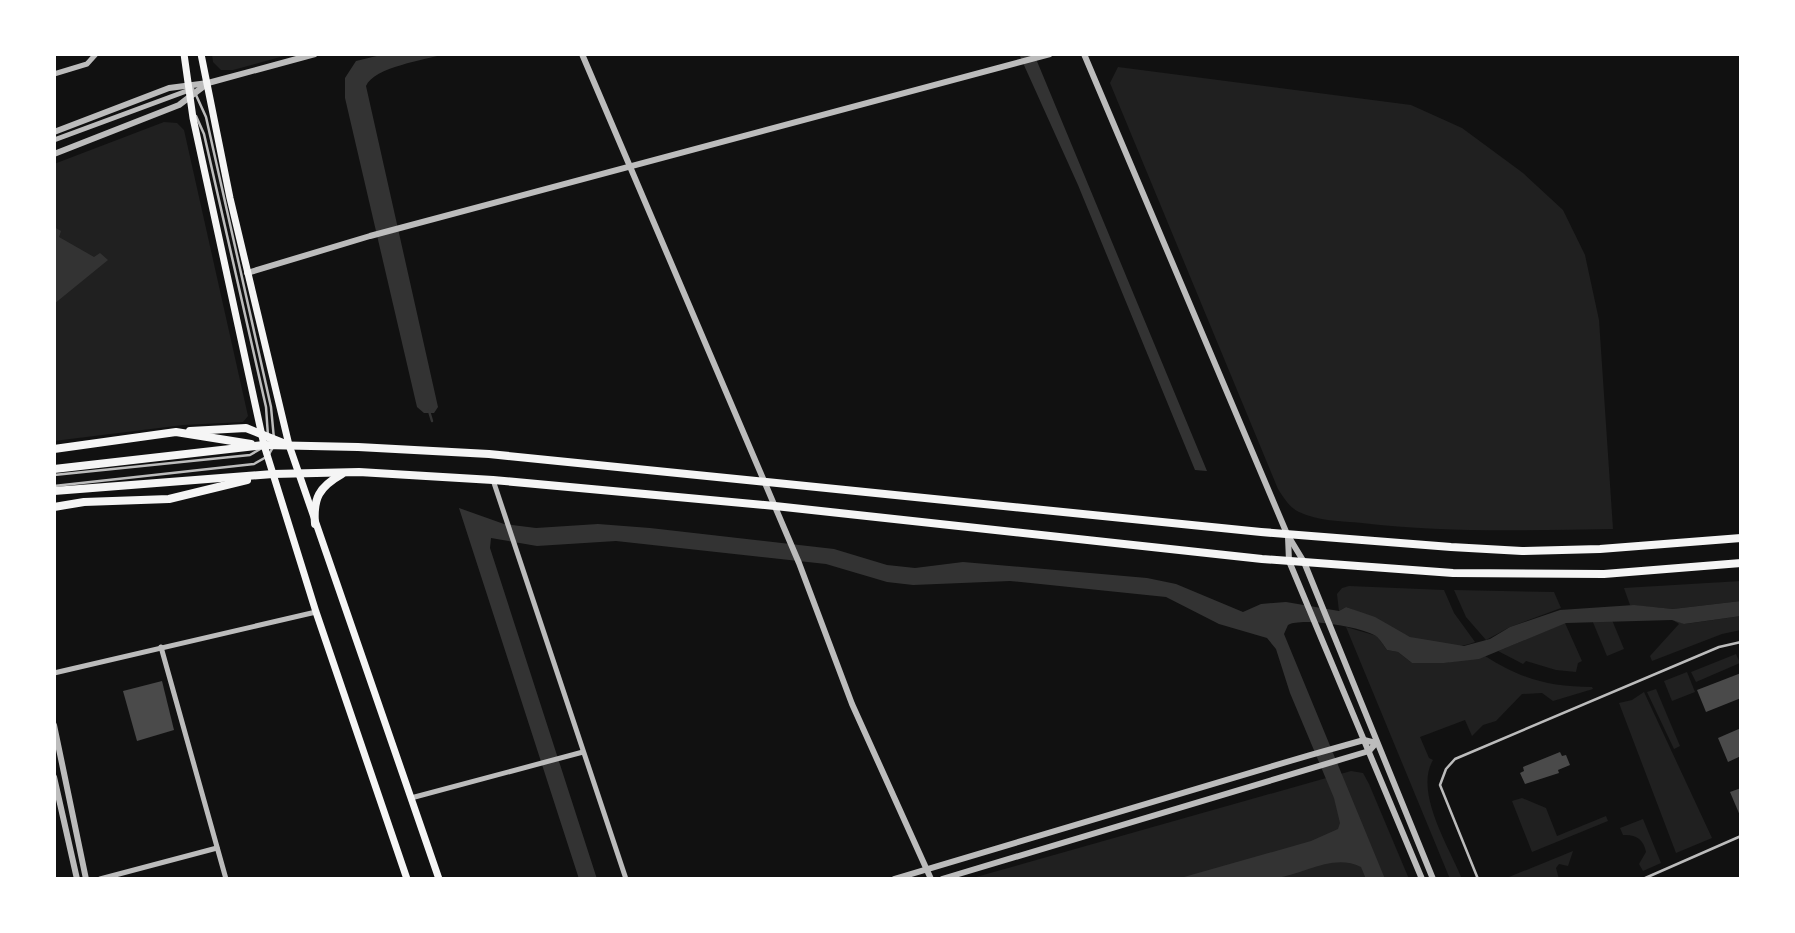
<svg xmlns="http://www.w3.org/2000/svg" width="1795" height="933" viewBox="0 0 1795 933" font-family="'Roboto Serif',serif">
<rect width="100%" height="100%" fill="#111"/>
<g fill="#202020">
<polygon points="212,54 291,54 233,70 221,70 213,62"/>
<path d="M 1118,67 L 1411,105 L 1462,128 L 1523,173 L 1563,210 L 1585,255 L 1599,320 L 1613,529 C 1529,530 1445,533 1362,523 C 1341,521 1318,521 1299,512 C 1289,507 1284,498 1278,489 L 1110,83 Z"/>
<polygon points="164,122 177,123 184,130 248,416 243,422 183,425 54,441 54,164"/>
<polygon points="1741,581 1741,601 1673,609 1630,605 1624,588"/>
<path d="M 1349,586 L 1444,590 L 1454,613 L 1475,642 C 1432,660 1385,621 1346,607 L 1339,611 L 1337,594 L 1342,588 Z"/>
<polygon points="1454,590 1554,592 1561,608 1510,627 1486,640 1466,617"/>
<polygon points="1607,608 1624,649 1607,656 1590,615"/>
<polygon points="1741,616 1741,630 1722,634 1652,661 1650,656 1679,624 1673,620 1685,624"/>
<polygon points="1565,623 1582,661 1578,663 1576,672 1556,670 1526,661 1523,664 1498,651"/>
<path d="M 1346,627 L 1377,636 L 1387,650 L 1398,652 L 1412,663 L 1444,663 L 1485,656 C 1521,679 1550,687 1592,687 L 1593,689 L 1553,701 L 1542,693 L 1522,694 L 1496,721 L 1483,725 L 1472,736 L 1465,720 L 1420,737 L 1429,758 L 1433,760 C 1414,792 1449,847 1462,879 L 1450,879 Z"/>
<polygon points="1736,654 1740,663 1696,682 1691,672"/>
<polygon points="1687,672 1695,692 1672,701 1664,681"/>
<polygon points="1656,689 1680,746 1674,749 1647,692"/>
<polygon points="1644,692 1712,838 1676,853 1619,703 1632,700"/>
<polygon points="1351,771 1363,773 1369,784 1409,879 969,879"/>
<polygon points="1522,798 1546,808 1557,836 1606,816 1608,821 1532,852 1512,801"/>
<path d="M 1643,819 L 1661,863 L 1643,871 L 1639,864 L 1646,852 C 1644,839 1635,834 1623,835 L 1620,828 Z"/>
<polygon points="1573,851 1568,866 1559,864 1556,868 1559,879 1504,879"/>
</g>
<g fill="#333">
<path d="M 385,54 L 445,54 C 425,60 374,67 366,86 L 438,407 L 434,413 L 424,413 L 417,407 L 345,98 L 345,78 L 356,61 Z"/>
<polygon points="1019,54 1034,54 1207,471 1195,470 1078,185"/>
<polygon points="54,227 61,231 59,237 94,257 100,253 108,260 54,304"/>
<path d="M 459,508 L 504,524 L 536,528 L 598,524 L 650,528 L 834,549 L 887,565 L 915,568 L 963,562 L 1147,578 L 1176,584 L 1243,612 L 1261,604 L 1286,602 L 1339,611 L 1346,607 L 1375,617 L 1410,637 L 1464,646 L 1490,639 L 1510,627 L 1560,610 L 1634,605 L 1673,609 L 1741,601 L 1741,616 L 1684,624 L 1672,620 L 1566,623 L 1479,659 L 1444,663 L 1412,663 L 1398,652 L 1387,650 C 1384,646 1380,639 1376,636 C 1362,627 1302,617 1288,625 L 1284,634 L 1385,879 L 1366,879 L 1361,867 C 1333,853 1305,874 1276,878 C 1245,884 1209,879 1177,879 L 1311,841 L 1338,829 L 1340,823 L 1334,798 L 1290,693 L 1276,649 L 1267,638 L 1219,624 L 1166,597 L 1010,581 L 913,585 L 887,582 L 826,564 L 616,541 L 537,546 L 491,538 L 490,548 L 597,879 L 579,879 Z"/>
</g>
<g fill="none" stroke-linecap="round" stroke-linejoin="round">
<polyline stroke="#333" stroke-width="2.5" points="429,411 432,421"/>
</g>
<g fill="#4a4a4a">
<polygon points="1741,673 1741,698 1706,712 1697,690"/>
<polygon points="162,681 174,730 137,741 123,691"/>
<polygon points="1741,728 1741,756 1728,762 1718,738"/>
<polygon points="1560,752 1562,756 1566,755 1570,765 1558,770 1559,773 1525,784 1520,773 1524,771 1523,767"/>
<polygon points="1741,788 1741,818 1730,792"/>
</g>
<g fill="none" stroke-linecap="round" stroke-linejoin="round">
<g stroke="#bcbcbc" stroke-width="2.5">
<polyline points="196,95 206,117 271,407 274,439"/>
<polyline points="196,116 204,134 266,407 268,436"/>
<polyline points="54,475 250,455 262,448"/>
<polyline points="54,486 254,464 268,456 272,449"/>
<polyline points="1478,879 1440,785 1446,769 1455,759 1719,647 1741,642"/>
<polyline points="1643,879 1741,836"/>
</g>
<g stroke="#bcbcbc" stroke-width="5">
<polyline points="54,74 87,64 96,54"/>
<polyline points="54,140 192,89"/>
<polyline points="493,480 626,879"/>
<polyline points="161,647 226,879"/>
<polyline points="54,673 316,612"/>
<polyline points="411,798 583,752"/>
<polyline points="100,879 217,848"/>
</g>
<g stroke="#bcbcbc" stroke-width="6">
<polyline points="582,54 799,563 852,704 931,879"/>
<polyline points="1084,54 1287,534 1304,562 1433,879"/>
<polyline points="54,132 169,88 208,83 315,54"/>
<polyline points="54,154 179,105 208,83"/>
<polyline points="247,273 370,236 1050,54"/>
<polyline points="1288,537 1289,561 1422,879"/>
<polyline points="54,725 86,879"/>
<polyline points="54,777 77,879"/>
<polyline points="894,879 1310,755 1364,740 1376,743"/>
<polyline points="942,879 1369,751 1376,743"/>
</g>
<g stroke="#f5f5f5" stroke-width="7">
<polyline points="184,54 193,118 264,445 316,612 407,879"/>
<polyline points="201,54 230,198 289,445 439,879"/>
</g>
<g stroke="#f5f5f5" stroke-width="8">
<polyline points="190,431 246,428 283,443"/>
<polyline points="54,449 176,432 251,444"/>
<polyline points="54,469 264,445 358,447 489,454 1261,532 1451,547 1522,551 1600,549 1741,538"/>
<polyline points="54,491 273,474 359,472 493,480 775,506 1262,559 1453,573 1604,574 1741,563"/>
<polyline points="54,507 84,502 169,499 247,480"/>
<path d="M 315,524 C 313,498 319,487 342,474"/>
</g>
</g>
<rect width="1795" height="933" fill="none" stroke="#ffffff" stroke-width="112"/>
</svg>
